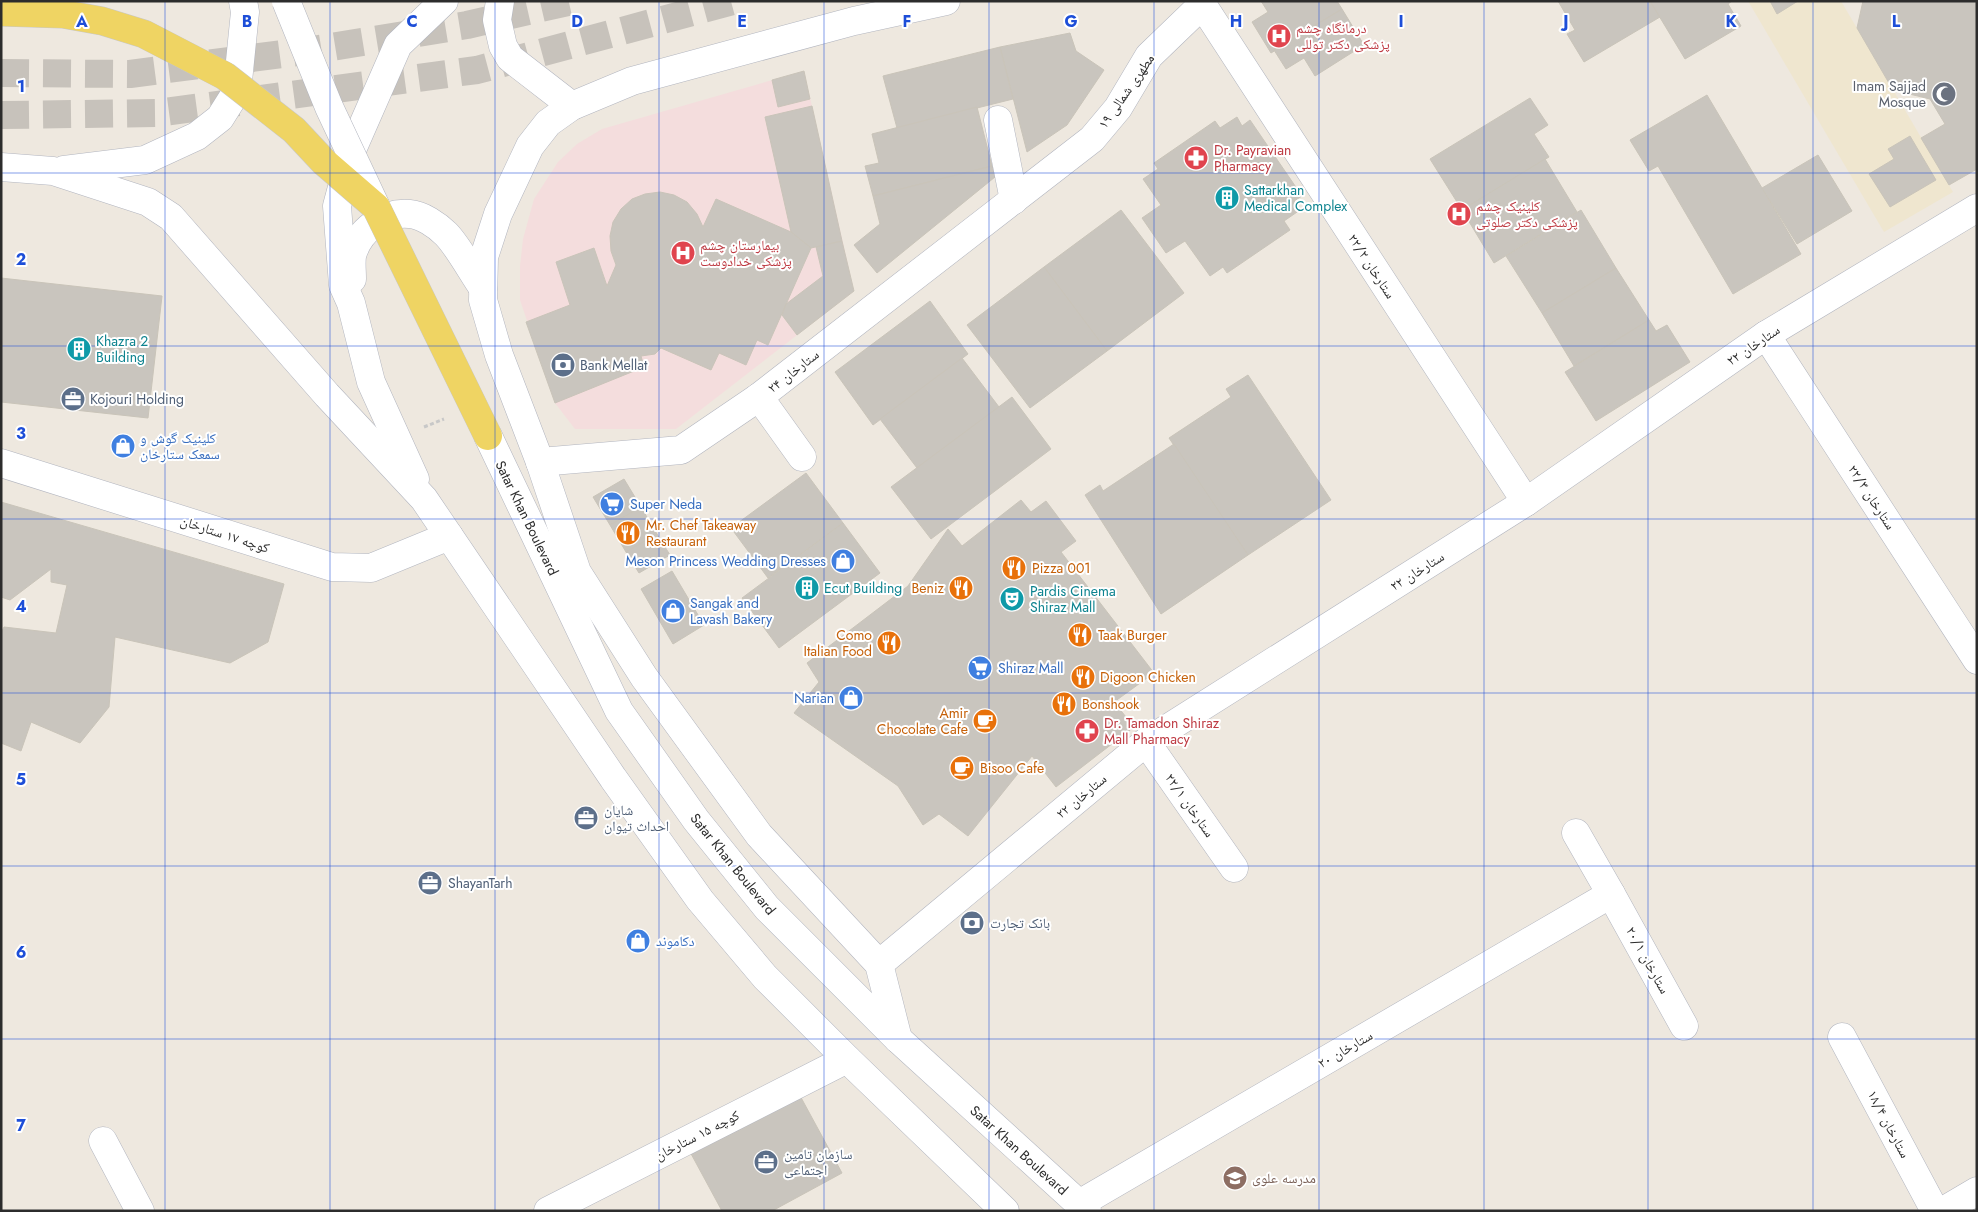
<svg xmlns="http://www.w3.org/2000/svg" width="1978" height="1212" viewBox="0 0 1978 1212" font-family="Jost,'Noto Naskh Arabic',sans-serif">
<rect width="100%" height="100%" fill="#eee8df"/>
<polygon fill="#efe6cf" points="1748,1 1841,1 1953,192 1884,232"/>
<polygon fill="#f4dddd" points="804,71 854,291 676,429 575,429 555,403 520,300 520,266 523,239 534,199 558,162 577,144 602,129"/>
<g fill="#c9c5be" stroke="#c9c4b9">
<polygon points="1261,1 1337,1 1342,9 1271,53 1252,22 1268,12"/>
<polygon points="1558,1 1650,1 1660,17 1584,62 1567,34 1575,30"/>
<polygon points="1650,1 1732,1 1728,4 1741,26 1685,59"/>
<polygon points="1770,1 1798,1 1777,14"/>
<polygon points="1863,1 1977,1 1977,169 1949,185 1921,138 1945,124 1930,99 1893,90 1857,28"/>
<polygon points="1342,9 1364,45 1315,76 1304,58 1286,69 1274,50"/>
<polygon points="1070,33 1076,51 1104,70 1067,125 1027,152 1000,47"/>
<polygon points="1000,47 1013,99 897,128 883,76"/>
<polygon points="804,71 810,99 778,107 772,80"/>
<polygon points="1707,95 1801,254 1733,294 1658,166 1649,171 1630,140"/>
<polygon points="1530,98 1548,125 1534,134 1549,157 1462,210 1430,159"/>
<polygon points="812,106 842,241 811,248 791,232 765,117"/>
<polygon points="977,107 992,166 873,196 865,166 879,163 872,134"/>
<polygon points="1237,117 1242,126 1250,120 1302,196 1294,201 1300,210 1284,221 1290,230 1227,273 1223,267 1210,276 1185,241 1166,253 1142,218 1161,205 1143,179 1158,169 1154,163 1215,121 1220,128"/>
<polygon points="1910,136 1936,180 1890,207 1869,174 1894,159 1888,149"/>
<polygon points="1818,155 1852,211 1797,244 1762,188"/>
<polygon points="1545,159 1577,212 1494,263 1462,210"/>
<polygon points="992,166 995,177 877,273 854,245 880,224 873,196"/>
<polygon points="660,192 674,195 687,202 697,214 703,227 716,199 791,232 811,248 768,345 757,340 746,365 719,353 711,370 661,348 655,354 641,356 644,367 555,403 526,322 570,305 556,262 594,248 607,286 616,265 611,251 610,236 613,222 621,209 632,199 645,194"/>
<polygon points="1121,210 1184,293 1107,351 1044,267"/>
<polygon points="1581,210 1616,268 1542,313 1506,256"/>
<polygon points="842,241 854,291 797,335 782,315 786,304 823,276 816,247"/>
<polygon points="1044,267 1107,351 1030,408 967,325"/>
<polygon points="1616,268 1649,320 1574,366 1542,313"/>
<polygon points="1,278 162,296 148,418 1,402"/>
<polygon points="930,301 968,354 873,425 835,372"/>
<polygon points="1649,320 1656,331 1667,325 1690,362 1596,421 1565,372"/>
<polygon points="962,358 999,407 917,468 880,419"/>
<polygon points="1248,375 1331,500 1248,555 1169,438 1231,397 1226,389"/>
<polygon points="1012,397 1051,449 931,539 891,487"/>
<polygon points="1174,444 1248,555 1161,614 1085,495 1100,485 1103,491"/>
<polygon points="806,473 843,523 768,578 731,528"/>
<polygon points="624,479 641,507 610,525 593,497"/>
<polygon points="1021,500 1031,512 1046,501 1076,541 1061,552 1154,673 1114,702 1134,727 1056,787 1032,756 968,836 939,814 923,825 898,786 794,713 819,682 807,663 908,586 948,529 962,546"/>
<polygon points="1,502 284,584 268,642 230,663 115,637 109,707 80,743 31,722 21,751 1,743 1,633 4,627 56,633 67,585 51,582 51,569 10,600 1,597"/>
<polygon points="641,507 657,534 626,552 610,525"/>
<polygon points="843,523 880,573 779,648 742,598"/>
<polygon points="657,534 670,555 639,573 626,552"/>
<polygon points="672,571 704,625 673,644 641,589"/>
<polygon points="798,1092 842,1173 772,1211 722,1211 689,1150"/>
</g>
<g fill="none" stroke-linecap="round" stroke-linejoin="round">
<g stroke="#c7c2bb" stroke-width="28" stroke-dasharray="28 14" stroke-linecap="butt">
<polyline points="1,73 130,74 313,50 467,25 572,1"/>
<polyline points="1,115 157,113 477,70 733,1"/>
</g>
<defs>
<g id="minor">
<polyline points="1200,1 1526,502"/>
<polyline points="998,120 1014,200"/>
<polyline points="1766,335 1977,660"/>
<polyline points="759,397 802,457"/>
<polyline points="540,462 681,450 759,397 1092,139 1118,108 1149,56 1202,5"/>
<polyline points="1,463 332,567 371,568 449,536"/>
<polyline points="1146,742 1234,868"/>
<polyline points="1576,833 1611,894 1684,1026"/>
<polyline points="879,964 1146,742 1526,502 1766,335 1977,208"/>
<polyline points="1842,1037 1935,1211"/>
<polyline points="103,1141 140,1211"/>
<polyline points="1079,1204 1611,894"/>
<polyline points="548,1211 847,1059"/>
<polyline points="1943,1211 1977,1191"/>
</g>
<g id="secondary">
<polyline points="500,1 497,20 503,46 510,58 572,106"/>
<polyline points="1,167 53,171 148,202 171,217 327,395 424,499 613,778 700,900 765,977 847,1059 1005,1211"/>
<polyline points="64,170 145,160 197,136 220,118 237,91 245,12 243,1"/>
<path d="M 352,279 C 352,271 351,263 352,256 C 358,231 384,211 410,214 C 422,215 437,225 446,234 C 458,246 473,274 483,288"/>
<polyline points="488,436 619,711 696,820 767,908 898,1039 1087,1211"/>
<polyline points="415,479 371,382 351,303 343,285 337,206 352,150 398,45 444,1"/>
<polyline points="898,1039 879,964 759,835 644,677 577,572 540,462 499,355 483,300 484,257 498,214 530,146 548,123 572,106 632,81 854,21 946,1"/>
</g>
</defs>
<use href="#minor" stroke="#b2b5bf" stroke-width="29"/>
<use href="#secondary" stroke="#b2b5bf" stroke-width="29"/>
<polyline stroke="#c8c8c8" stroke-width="3" stroke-dasharray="4 2.5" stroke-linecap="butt" points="424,427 444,419"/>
<use href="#minor" stroke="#fff" stroke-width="28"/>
<use href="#secondary" stroke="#fff" stroke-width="28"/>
<defs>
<polyline id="tertiary-bridge" points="286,1 329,107 376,207"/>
<polyline id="primary-bridge" points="1,12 63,14 102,21 144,34 225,76 294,130 324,162 376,207 488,436"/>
</defs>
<use href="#tertiary-bridge" stroke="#b2b5bf" stroke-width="29" stroke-linecap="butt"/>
<use href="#primary-bridge" stroke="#c8c8c8" stroke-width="29" stroke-linecap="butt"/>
<use href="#tertiary-bridge" stroke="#fff" stroke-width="28"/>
<use href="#primary-bridge" stroke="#efd463" stroke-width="28"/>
</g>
<path fill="none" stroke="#1d4ed8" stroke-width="1" stroke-opacity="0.55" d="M 165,1 L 165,1211M 330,1 L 330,1211M 495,1 L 495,1211M 659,1 L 659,1211M 824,1 L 824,1211M 989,1 L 989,1211M 1154,1 L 1154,1211M 1319,1 L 1319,1211M 1484,1 L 1484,1211M 1648,1 L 1648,1211M 1813,1 L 1813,1211M 1,173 L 1977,173M 1,346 L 1977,346M 1,519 L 1977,519M 1,693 L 1977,693M 1,866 L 1977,866M 1,1039 L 1977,1039"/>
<defs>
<symbol id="hospital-disc" viewBox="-11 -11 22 22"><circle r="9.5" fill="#e0444e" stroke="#fff"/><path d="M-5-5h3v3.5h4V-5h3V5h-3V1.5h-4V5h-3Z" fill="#fff"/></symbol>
<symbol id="mosque-disc" viewBox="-11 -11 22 22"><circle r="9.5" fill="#6b7280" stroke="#fff"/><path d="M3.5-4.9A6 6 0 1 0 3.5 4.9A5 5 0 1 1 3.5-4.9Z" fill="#fff"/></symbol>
<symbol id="pharmacy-disc" viewBox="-11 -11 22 22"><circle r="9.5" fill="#e0444e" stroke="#fff"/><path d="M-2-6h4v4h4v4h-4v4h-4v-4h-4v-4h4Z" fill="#fff"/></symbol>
<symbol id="building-disc" viewBox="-11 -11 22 22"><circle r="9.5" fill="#0f9aa8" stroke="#fff"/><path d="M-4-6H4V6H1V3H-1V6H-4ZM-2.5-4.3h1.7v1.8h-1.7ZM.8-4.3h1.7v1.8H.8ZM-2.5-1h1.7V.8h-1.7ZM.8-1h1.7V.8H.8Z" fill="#fff"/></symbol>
<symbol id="bank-disc" viewBox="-11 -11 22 22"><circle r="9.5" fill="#5c6f8a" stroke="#fff"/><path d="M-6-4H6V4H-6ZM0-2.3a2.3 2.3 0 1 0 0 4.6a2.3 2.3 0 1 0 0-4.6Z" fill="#fff"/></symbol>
<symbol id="office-disc" viewBox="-11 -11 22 22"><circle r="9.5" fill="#5c6f8a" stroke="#fff"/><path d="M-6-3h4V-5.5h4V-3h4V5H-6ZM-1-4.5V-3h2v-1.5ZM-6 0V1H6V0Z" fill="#fff"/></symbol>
<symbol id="shop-disc" viewBox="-11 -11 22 22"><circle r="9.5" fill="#3f7fe0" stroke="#fff"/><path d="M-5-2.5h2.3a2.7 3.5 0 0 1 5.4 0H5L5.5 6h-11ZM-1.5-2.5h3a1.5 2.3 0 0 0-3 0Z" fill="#fff"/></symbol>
<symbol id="supermarket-disc" viewBox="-11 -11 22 22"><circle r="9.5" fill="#3f7fe0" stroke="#fff"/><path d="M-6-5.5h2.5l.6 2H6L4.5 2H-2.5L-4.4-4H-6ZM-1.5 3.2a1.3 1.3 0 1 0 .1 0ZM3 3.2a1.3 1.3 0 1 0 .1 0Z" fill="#fff"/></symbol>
<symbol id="restaurant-disc" viewBox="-11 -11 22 22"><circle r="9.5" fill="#e8710a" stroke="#fff"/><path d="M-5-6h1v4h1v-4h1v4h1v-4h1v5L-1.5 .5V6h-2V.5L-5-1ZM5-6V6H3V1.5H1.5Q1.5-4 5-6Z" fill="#fff"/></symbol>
<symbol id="theatre-disc" viewBox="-11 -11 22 22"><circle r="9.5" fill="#0f9aa8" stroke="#fff"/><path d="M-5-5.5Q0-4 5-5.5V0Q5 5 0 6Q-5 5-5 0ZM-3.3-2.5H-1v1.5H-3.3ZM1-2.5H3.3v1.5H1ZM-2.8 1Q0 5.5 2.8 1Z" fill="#fff"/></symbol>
<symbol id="cafe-disc" viewBox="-11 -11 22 22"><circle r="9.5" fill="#e8710a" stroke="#fff"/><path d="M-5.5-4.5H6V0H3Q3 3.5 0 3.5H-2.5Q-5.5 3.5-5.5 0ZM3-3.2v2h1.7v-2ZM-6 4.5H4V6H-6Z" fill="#fff"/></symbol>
<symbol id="school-disc" viewBox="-11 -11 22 22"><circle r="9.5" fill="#8d6e63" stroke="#fff"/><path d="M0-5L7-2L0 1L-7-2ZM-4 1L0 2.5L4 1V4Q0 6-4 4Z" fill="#fff"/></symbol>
</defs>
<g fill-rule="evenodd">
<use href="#hospital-disc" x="1265" y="22" width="28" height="28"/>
<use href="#mosque-disc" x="1930" y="80" width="28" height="28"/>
<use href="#pharmacy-disc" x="1182" y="144" width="28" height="28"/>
<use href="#building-disc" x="1213" y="184" width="28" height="28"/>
<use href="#hospital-disc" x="1445" y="200" width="28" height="28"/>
<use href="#hospital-disc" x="669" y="239" width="28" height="28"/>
<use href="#building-disc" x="65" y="335" width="28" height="28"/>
<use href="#bank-disc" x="549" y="351" width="28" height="28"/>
<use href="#office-disc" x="59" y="385" width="28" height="28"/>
<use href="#shop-disc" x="109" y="432" width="28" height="28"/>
<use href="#supermarket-disc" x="598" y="490" width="28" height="28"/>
<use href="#restaurant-disc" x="614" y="519" width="28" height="28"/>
<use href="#shop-disc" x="829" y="547" width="28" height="28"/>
<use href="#restaurant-disc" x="1000" y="554" width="28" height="28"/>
<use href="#building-disc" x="793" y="574" width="28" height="28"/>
<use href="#restaurant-disc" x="947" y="574" width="28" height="28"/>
<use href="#theatre-disc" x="998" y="585" width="28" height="28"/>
<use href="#shop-disc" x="659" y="597" width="28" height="28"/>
<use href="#restaurant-disc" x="1066" y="621" width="28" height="28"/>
<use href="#restaurant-disc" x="875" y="629" width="28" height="28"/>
<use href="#supermarket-disc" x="966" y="654" width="28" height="28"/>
<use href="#restaurant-disc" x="1069" y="663" width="28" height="28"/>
<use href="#shop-disc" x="837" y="684" width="28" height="28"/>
<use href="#restaurant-disc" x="1050" y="690" width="28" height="28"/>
<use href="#cafe-disc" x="971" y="707" width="28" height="28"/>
<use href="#pharmacy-disc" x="1073" y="717" width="28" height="28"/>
<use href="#cafe-disc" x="948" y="754" width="28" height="28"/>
<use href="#office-disc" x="572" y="804" width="28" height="28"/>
<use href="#office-disc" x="416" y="869" width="28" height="28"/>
<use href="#bank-disc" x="958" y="909" width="28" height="28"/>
<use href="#shop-disc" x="624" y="927" width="28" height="28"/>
<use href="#office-disc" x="752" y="1148" width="28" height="28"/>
<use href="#school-disc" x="1221" y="1164" width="28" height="28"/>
</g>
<g text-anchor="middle" stroke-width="4" stroke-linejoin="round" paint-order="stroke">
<g font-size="14" fill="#be3a42" stroke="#fff" text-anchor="start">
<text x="1296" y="33">درمانگاه چشم<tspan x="1296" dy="16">پزشكی دكتر توللی</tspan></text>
<text x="1214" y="155">Dr. Payravian<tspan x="1214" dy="16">Pharmacy</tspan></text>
<text x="1476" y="211">کلینیک چشم<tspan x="1476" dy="16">پزشکی دکتر صلوتی</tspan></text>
<text x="700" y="250">بیمارستان چشم<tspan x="700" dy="16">پزشکی خدادوست</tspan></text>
<text x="1104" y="728">Dr. Tamadon Shiraz<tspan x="1104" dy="16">Mall Pharmacy</tspan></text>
</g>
<g font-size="14" fill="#5b616d" stroke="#fff" text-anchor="end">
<text x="1926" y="91">Imam Sajjad<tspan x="1926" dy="16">Mosque</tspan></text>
</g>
<g font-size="14" fill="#2c2c2c" stroke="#fff">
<text transform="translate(1126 91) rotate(-55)" y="5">۱۹ مطهری شمالی</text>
<text transform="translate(1372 266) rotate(57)" y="5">۲۲/۲ ستارخان</text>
<text transform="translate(1753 345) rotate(-34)" y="5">۲۲ ستارخان</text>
<text transform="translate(793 371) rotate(-38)" y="5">۲۴ ستارخان</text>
<text transform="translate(1872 497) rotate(57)" y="5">۲۲/۳ ستارخان</text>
<text transform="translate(527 518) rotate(64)" y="5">Satar Khan Boulevard</text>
<text transform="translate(225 534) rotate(18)" y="5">کوچه ۱۷ ستارخان</text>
<text transform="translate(1417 571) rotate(-32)" y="5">۲۲ ستارخان</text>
<text transform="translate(1081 796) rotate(-40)" y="5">۲۲ ستارخان</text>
<text transform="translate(1190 805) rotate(55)" y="5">۲۲/۱ ستارخان</text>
<text transform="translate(733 864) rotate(51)" y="5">Satar Khan Boulevard</text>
<text transform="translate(1648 960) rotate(61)" y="5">۲۰/۱ ستارخان</text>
<text transform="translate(1345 1049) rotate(-30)" y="5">۲۰ ستارخان</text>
<text transform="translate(1889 1124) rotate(62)" y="5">۱۸/۴ ستارخان</text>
<text transform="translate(697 1135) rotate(-27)" y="5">کوچه ۱۵ ستارخان</text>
<text transform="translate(1019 1150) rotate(42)" y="5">Satar Khan Boulevard</text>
</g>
<g font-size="14" fill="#0d838f" stroke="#fff" text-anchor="start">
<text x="1244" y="195">Sattarkhan<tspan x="1244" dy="16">Medical Complex</tspan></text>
<text x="96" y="346">Khazra 2<tspan x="96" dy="16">Building</tspan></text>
<text x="824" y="593">Ecut Building</text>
<text x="1030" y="596">Pardis Cinema<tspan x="1030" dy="16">Shiraz Mall</tspan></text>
</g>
<g font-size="14" fill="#4e5e75" stroke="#fff" text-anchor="start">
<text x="580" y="370">Bank Mellat</text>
<text x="90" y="404">Kojouri Holding</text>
<text x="604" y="815">شایان<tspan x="604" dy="16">احداث تیوان</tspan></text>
<text x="448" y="888">ShayanTarh</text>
<text x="990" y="928">بانک تجارت</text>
<text x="784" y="1159">سازمان تامین<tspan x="784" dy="16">اجتماعی</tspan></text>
</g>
<g font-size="14" fill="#366cbe" stroke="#fff" text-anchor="start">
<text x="140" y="443">کلینیک گوش و<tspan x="140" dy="16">سمعک ستارخان</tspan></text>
<text x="630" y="509">Super Neda</text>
<text x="826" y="566" text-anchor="end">Meson Princess Wedding Dresses</text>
<text x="690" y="608">Sangak and<tspan x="690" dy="16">Lavash Bakery</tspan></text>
<text x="998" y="673">Shiraz Mall</text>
<text x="834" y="703" text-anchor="end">Narian</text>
<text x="656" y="946">دکاموند</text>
</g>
<g font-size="14" fill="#c56008" stroke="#fff" text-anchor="start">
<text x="646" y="530">Mr. Chef Takeaway<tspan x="646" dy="16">Restaurant</tspan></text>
<text x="1032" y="573">Pizza 001</text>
<text x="944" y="593" text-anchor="end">Beniz</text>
<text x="872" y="640" text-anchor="end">Como<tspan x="872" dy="16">Italian Food</tspan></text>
<text x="1098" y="640">Taak Burger</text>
<text x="1100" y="682">Digoon Chicken</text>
<text x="1082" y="709">Bonshook</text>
<text x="968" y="718" text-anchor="end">Amir<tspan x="968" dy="16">Chocolate Cafe</tspan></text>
<text x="980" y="773">Bisoo Cafe</text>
</g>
<g font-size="14" fill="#785e54" stroke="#fff" text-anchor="start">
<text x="1252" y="1183">مدرسه علوی</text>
</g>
</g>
<g font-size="16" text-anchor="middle" font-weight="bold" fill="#1d4ed8" stroke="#fff" stroke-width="4" stroke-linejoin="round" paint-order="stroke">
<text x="82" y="27">A</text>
<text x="247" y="27">B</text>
<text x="412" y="27">C</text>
<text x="577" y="27">D</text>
<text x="742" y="27">E</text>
<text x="907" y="27">F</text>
<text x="1071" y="27">G</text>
<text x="1236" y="27">H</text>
<text x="1401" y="27">I</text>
<text x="1566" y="27">J</text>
<text x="1731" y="27">K</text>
<text x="1896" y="27">L</text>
<text x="21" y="92">1</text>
<text x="21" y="265">2</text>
<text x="21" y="439">3</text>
<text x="21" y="612">4</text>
<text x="21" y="785">5</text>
<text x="21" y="958">6</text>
<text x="21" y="1131">7</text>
</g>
<rect width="1978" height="1212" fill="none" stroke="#2c2c2c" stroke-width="5"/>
</svg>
